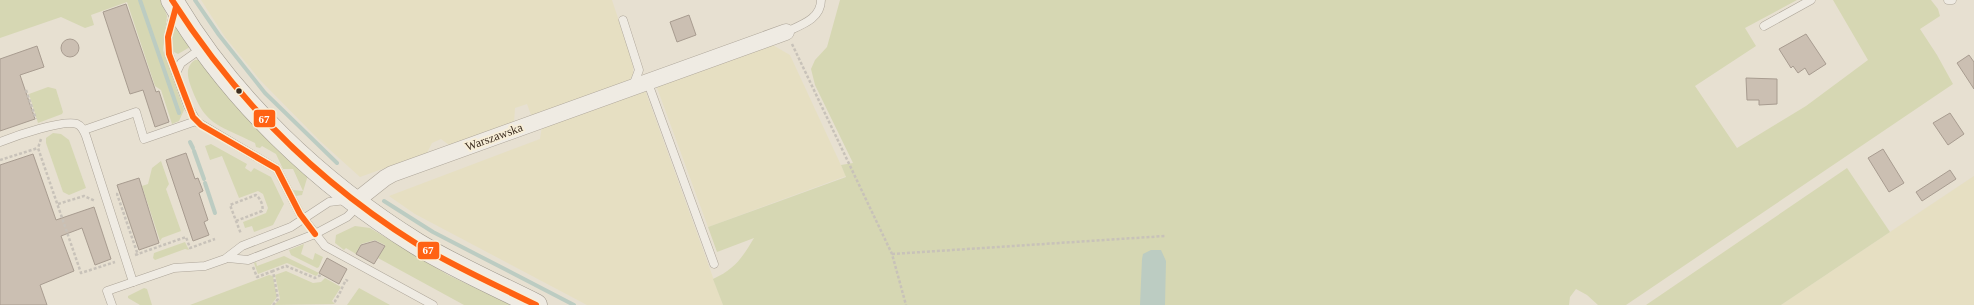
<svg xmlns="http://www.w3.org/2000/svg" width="1974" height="305" viewBox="0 0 1974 305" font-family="'Times New Roman',serif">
<rect width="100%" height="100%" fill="#e7e0d1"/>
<g fill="#e6dfc2">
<polygon points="201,0 612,0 633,63 633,75 629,82 536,118 531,115 527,104 515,108 514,123 449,145 441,139 432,143 427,153 360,177 320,141 260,80 225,37"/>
<polygon points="771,44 790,55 846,176 708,227 656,85"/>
<polygon points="645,90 723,305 587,305 415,214 389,196 540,139 542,126"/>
<polygon points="1974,176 1974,305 1781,305 1890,232"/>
</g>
<g fill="#d6d7b3">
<polygon points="0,0 161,0 167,16 163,50 184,110 179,121 172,124 161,90 155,86 127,2 91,15 94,25 85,28 61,17 0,38"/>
<path d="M 840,0 L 1797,0 L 1745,28 L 1756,46 L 1695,86 L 1737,148 L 1806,106 L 1868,60 L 1833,0 L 1931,0 L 1938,9 L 1940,16 L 1920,29 L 1937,55 L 1953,84 L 1626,305 L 1598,305 L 1587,295 L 1576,289 L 1570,297 L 1569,305 L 723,305 L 713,279 C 735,269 742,258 754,238 L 717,252 L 708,227 L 846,177 L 841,165 L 853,163 L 815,85 L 811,69 L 815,60 L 827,47 Z"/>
<polygon points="177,26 190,47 178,54 174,52 172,38 175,27"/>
<path d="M 195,60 L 199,60 L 213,78 L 308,175 L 302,195 L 296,196 L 293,190 L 303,191 L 293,169 L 283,169 L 276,154 L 262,146 L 260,148 L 256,147 L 255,143 C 218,124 205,127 190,84 C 187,75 186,66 195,60 Z"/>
<polygon points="48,87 56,89 63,112 62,114 38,123 29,94"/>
<polygon points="53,133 61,134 69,140 86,188 69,195 63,192 46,143 46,138"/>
<polygon points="211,144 247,164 245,168 251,172 254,168 271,177 284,204 273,225 254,232 252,226 245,228 243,222 266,213 268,208 263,194 258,191 239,198 222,156 210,160 205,146"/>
<polygon points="161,161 169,184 166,189 181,231 162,238 160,241 142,186 148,184 152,168"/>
<polygon points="1847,168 1890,232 1781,305 1646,305"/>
<polygon points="355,226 370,228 448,275 511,305 464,305 378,258 385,245 375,240 361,244 356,254 346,248 344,250 335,243 336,235"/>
<polygon points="185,242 189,250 185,249 155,260 153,258 154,253"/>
<polygon points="304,244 301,254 313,260 315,253 323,257 319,267 317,268 291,255 289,250"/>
<polygon points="284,256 319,273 316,276 287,263 258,274 254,263 256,262 257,266"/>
<polygon points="286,271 313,283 321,282 325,278 341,287 332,301 335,304 274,305 280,299 275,275"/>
<polygon points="269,275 273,276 277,297 271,305 190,305"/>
<polygon points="144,288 147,289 152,305 140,305 128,298 128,296"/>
<polygon points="359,288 390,305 347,305"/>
</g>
<polygon fill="#bcccc2" points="1151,250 1161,250 1166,261 1165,305 1140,305 1142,259 1143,254"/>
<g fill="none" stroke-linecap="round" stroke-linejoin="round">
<g stroke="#bcccc2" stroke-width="4">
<polyline points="140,0 179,113"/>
<polyline points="195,0 219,35 265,93 337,163"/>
<polyline points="190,142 193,148"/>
<polyline points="194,151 204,179"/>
<polyline points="205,183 215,213"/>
<polyline points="384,201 433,232 574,305"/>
</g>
</g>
<g fill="#cbbfb2" stroke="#a89c90">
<polygon points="126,4 156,92 159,91 169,122 155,127 143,90 130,94 103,12"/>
<polygon points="689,15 696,35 677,42 670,22"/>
<polygon points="1806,34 1826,64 1809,75 1805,68 1798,73 1793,66 1791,68 1779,49"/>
<circle cx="70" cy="48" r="9"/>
<polygon points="37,46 44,67 20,75 35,119 0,131 0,59"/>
<polygon points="1969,55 1974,62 1974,89 1957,63"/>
<polygon points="1746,78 1777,79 1777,104 1759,105 1759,100 1747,100"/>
<polygon points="1950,113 1964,134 1948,145 1933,123"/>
<polygon points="1883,149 1904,183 1889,192 1868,158"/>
<polygon points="186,153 195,179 198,178 203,191 199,193 208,220 204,222 209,235 193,241 166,160"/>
<polygon points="33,154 56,220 94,207 111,259 95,265 82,228 61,236 74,271 40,285 47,305 0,305 0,165"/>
<polygon points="1950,170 1956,179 1922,201 1916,192"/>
<polygon points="139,178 159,243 139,250 117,185"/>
<polygon points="375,241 385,246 374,264 356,254 361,245"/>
<polygon points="327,258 347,269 339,284 319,273"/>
</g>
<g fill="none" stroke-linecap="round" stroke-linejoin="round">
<defs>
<g id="service">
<polyline points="1948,0 1952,0"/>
<polyline points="175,9 168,37 169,54 188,106 197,122 277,169 300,214 325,246 433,305"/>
<polyline points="623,20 639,70 633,86"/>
<polyline points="1764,26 1811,0"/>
<path d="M 786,32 C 801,25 821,19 821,0"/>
<polyline points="176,73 181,63 202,48"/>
<polyline points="648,83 714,264"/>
<polyline points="84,130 136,112 144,139 196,121"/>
<path d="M 0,142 C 15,136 64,119 77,124 C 82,126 84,131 86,136 L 133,282"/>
<polyline points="228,258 248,260 315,234 347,217 351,213 355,203"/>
<polyline points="112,305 107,291 174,268 205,266 225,259 242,246 291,227 329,202 346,200"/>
</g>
<polyline id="minor" points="356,201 385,178 392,174 786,32"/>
<path id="secondary" d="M 172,0 C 230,99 320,184 417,244 C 455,267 496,285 536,305"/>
</defs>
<use href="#service" stroke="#ada599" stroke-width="9"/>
<use href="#minor" stroke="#ada599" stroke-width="17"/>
<use href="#secondary" stroke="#9c958a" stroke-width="23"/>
<g stroke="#c8c2b9" stroke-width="2.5" stroke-dasharray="3 2" stroke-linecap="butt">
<polyline points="792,44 892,254 906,305"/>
<polyline points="26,90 36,119"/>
<polyline points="41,139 38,148 81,273 115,262"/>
<polyline points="0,160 38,148"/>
<polyline points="116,194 117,194 138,255"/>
<polyline points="58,204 84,196 95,201"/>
<path d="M 236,221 L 262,211 C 264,206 260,198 256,195 L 230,205 L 241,234"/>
<polyline points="892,254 1165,236"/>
<polyline points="135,255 186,237 190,248 215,239"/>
<polyline points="253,267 257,277 273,271"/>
<path d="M 336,302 L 335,301 C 340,294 342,287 346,280 L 348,281"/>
<polyline points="273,305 278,299 273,271 286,266 315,278 321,275"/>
</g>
<use href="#service" stroke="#efebe3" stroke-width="8"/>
<use href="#minor" stroke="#efebe3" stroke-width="16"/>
<use href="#secondary" stroke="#efebe3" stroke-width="22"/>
<defs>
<g id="bus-1">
<path d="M 172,0 C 236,100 316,181 417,244 C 455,267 496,285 536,305"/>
<polyline points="176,7 168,37 169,54 193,117 201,125 277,169 300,214 315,234"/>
</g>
</defs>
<use href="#bus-1" stroke="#f7eed8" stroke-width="9"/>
<use href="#bus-1" stroke="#ff6213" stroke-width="6"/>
</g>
<circle fill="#3d2e20" stroke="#f7eed8" stroke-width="1.5" cx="239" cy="91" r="3.5"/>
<g text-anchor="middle" stroke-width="4" stroke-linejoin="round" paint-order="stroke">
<g font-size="12" fill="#3d2e20" stroke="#f7eed8">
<text transform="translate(494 137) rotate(-20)" y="4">Warszawska</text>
</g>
</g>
<g stroke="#f7eed8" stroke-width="1.5">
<rect x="253" y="109" width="23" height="19" rx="4" fill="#ff6213"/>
<rect x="417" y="241" width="23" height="19" rx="4" fill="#ff6213"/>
</g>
<g font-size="11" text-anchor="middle" font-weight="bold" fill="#fff">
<text x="264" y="123">67</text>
<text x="428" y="254">67</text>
</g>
</svg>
